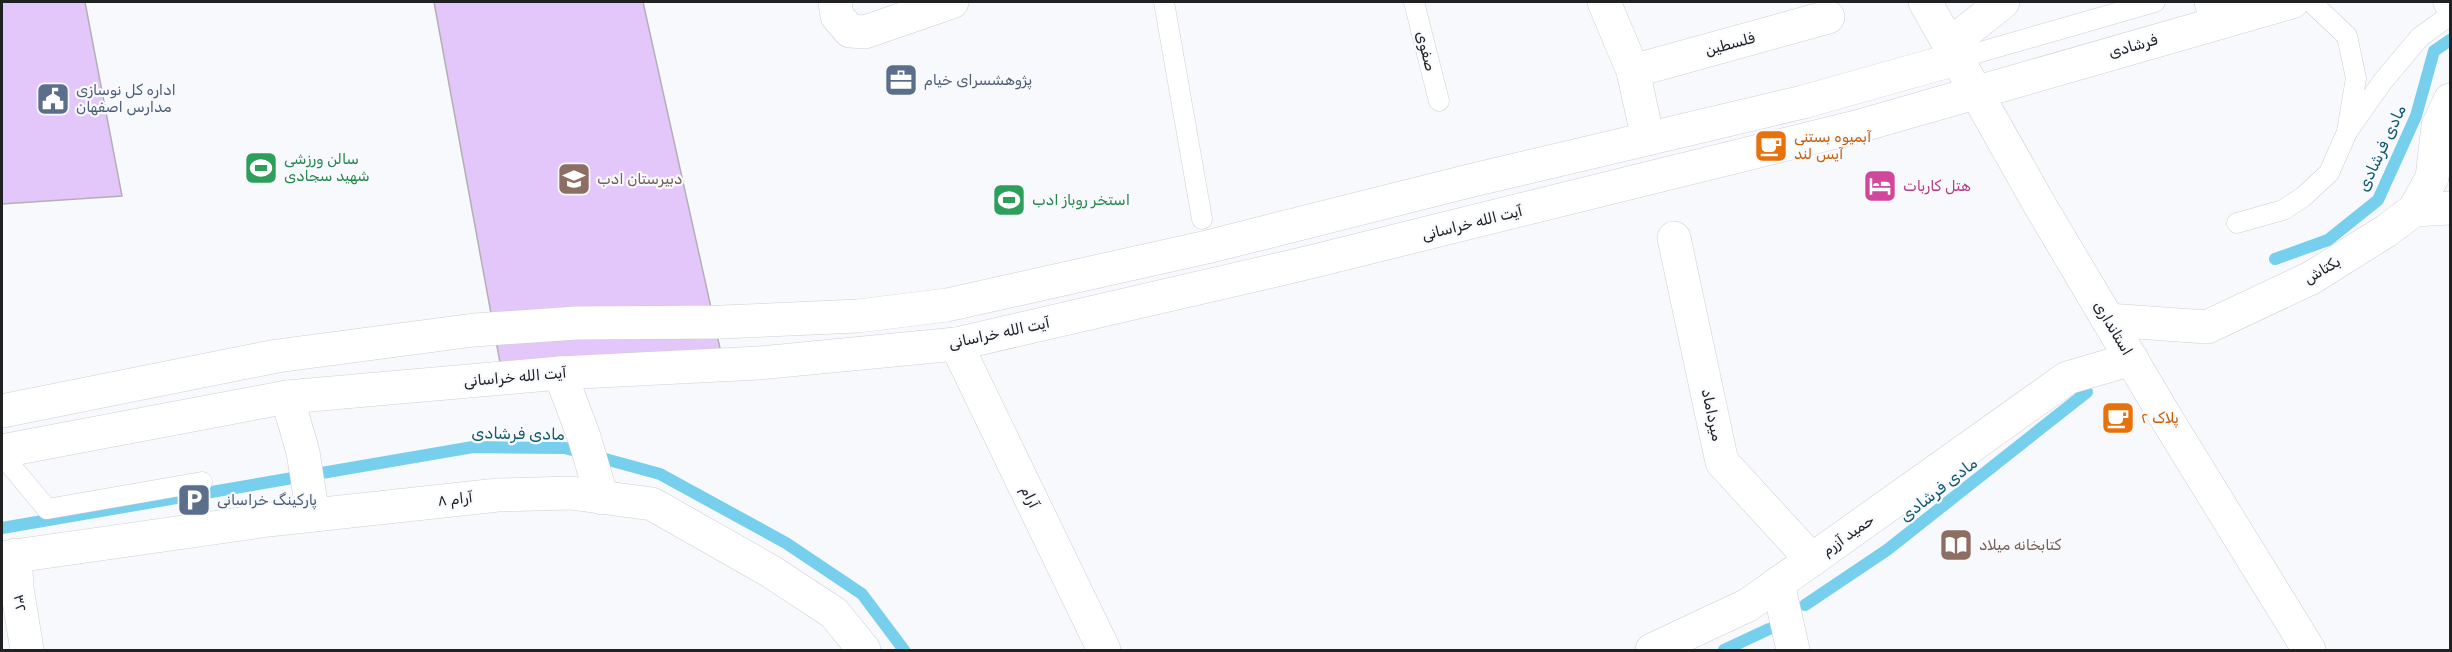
<svg xmlns="http://www.w3.org/2000/svg" width="2452" height="652" viewBox="0 0 2452 652" font-family="Rubik,'Noto Naskh Arabic',sans-serif">
<rect width="100%" height="100%" fill="#f7f9fd"/>
<g fill="none" stroke-linecap="round" stroke-linejoin="round">
<g stroke="#76cfed" stroke-width="12">
<polyline points="2275,259 2328,240 2378,200 2416,116 2434,51 2450,40"/>
<polyline points="2,528 473,447 565,448 660,474 786,543 862,594 904,650"/>
<polyline points="1805,605 1887,550 2087,392"/>
<polyline points="1724,650 1769,629"/>
</g>
</g>
<g fill="#e3c6fa" stroke="#b2b0b4" stroke-width="1.5">
<polygon points="2,2 85,2 122,196 2,204"/>
<polygon points="434,2 643,2 722,357 503,379"/>
</g>
<g fill="none" stroke-linecap="round" stroke-linejoin="round">
<defs>
<g id="lane">
<polyline points="1164,2 1202,219"/>
<polyline points="1414,2 1439,101"/>
<polyline points="2311,2 2347,36 2356,78 2347,132 2383,81 2420,37 2449,16 2443,2"/>
<polyline points="1956,59 2155,2"/>
<polyline points="2237,223 2283,210 2303,197 2329,173 2347,132"/>
<polyline points="2,455 47,509 202,482"/>
</g>
<g id="street">
<polyline points="835,2 837,16 850,31 865,32 952,2"/>
<polyline points="1604,2 1633,71 1648,139"/>
<polyline points="2211,2 2217,21"/>
<polyline points="1949,45 2003,2"/>
<polyline points="1633,71 1828,17"/>
<polyline points="2414,210 2450,208"/>
<polyline points="1674,238 1722,462 1812,560"/>
<polyline points="2108,320 2207,327 2311,278 2386,231 2414,210 2432,178 2438,126 2450,100"/>
<polyline points="956,344 1104,650"/>
<polyline points="560,373 584,437 602,498"/>
<polyline points="287,397 303,452 313,515"/>
<polyline points="15,555 17,588 27,650"/>
<polyline points="2,558 268,520 498,495 571,493 652,504 770,571 834,613 864,650"/>
<polyline points="1778,583 1793,650"/>
<polyline points="1652,650 1748,605 2067,378 2132,359"/>
</g>
<g id="secondary">
<polyline points="1925,2 2038,202 2168,421 2309,650"/>
<polyline points="2,411 277,356 474,330 576,323 722,322 858,316 947,305 1207,247 1473,180 1803,102 1956,59"/>
<polyline points="2,451 287,397 560,373 759,363 956,344 1298,265 1856,127 2292,2"/>
</g>
</defs>
<use href="#lane" stroke="#cdcfd3" stroke-width="21"/>
<use href="#street" stroke="#cdcfd3" stroke-width="34"/>
<use href="#secondary" stroke="#cdcfd3" stroke-width="34"/>
<use href="#lane" stroke="#fff" stroke-width="20"/>
<use href="#street" stroke="#fff" stroke-width="33"/>
<use href="#secondary" stroke="#fff" stroke-width="33"/>
</g>
<defs>
<symbol id="office-square" viewBox="-11 -11 22 22"><rect x="-9" y="-9" width="18" height="18" rx="4" fill="#5c6f8a" stroke="#f7f9fd"/><path d="M-6-3h4V-5.5h4V-3h4V5H-6ZM-1-4.5V-3h2v-1.5ZM-6 0V1H6V0Z" fill="#fff"/></symbol>
<symbol id="civic-square" viewBox="-11 -11 22 22"><rect x="-9" y="-9" width="18" height="18" rx="4" fill="#5c6f8a" stroke="#f7f9fd"/><path d="M-.6-6.5H3V-4.5H.6V-3L4-1V1h2V6H-6V1h2V-1L-.6-3ZM-1.2 2.5V6h2.4V2.5Z" fill="#fff"/></symbol>
<symbol id="cafe-square" viewBox="-11 -11 22 22"><rect x="-9" y="-9" width="18" height="18" rx="4" fill="#e8710a" stroke="#f7f9fd"/><path d="M-5.5-4.5H6V0H3Q3 3.5 0 3.5H-2.5Q-5.5 3.5-5.5 0ZM3-3.2v2h1.7v-2ZM-6 4.5H4V6H-6Z" fill="#fff"/></symbol>
<symbol id="stadium-square" viewBox="-11 -11 22 22"><rect x="-9" y="-9" width="18" height="18" rx="4" fill="#2e9e5b" stroke="#f7f9fd"/><path d="M0-5a6.5 5 0 1 0 0 10a6.5 5 0 1 0 0-10ZM-3.5-1.8h7v3.6h-7Z" fill="#fff"/></symbol>
<symbol id="school-square" viewBox="-11 -11 22 22"><rect x="-9" y="-9" width="18" height="18" rx="4" fill="#8d6e63" stroke="#f7f9fd"/><path d="M0-5L7-2L0 1L-7-2ZM-4 1L0 2.5L4 1V4Q0 6-4 4Z" fill="#fff"/></symbol>
<symbol id="hotel-square" viewBox="-11 -11 22 22"><rect x="-9" y="-9" width="18" height="18" rx="4" fill="#d1479c" stroke="#f7f9fd"/><path d="M-6-4.5h1.5V1H6V5H4.5V3h-9V5H-6ZM-4 0a1.8 1.8 0 1 1 3.6 0ZM.5 0V-2.5h3Q6-2.5 6 0Z" fill="#fff"/></symbol>
<symbol id="parking-square" viewBox="-11 -11 22 22"><rect x="-9" y="-9" width="18" height="18" rx="4" fill="#5c6f8a" stroke="#f7f9fd"/><path d="M-3.5-5.5H1a3.5 3.5 0 0 1 0 7H-1V5.5H-3.5ZM-1-3.4V-.6H.8a1.4 1.4 0 0 0 0-2.8Z" fill="#fff"/></symbol>
<symbol id="library-square" viewBox="-11 -11 22 22"><rect x="-9" y="-9" width="18" height="18" rx="4" fill="#8d6e63" stroke="#f7f9fd"/><path d="M-6-4Q-3-5.5-.7-3.5V5Q-3 3-6 4ZM6-4Q3-5.5 .7-3.5V5Q3 3 6 4Z" fill="#fff"/></symbol>
</defs>
<g fill-rule="evenodd">
<use href="#office-square" x="882" y="61" width="38" height="38"/>
<use href="#civic-square" x="34" y="80" width="38" height="38"/>
<use href="#cafe-square" x="1752" y="127" width="38" height="38"/>
<use href="#stadium-square" x="242" y="149" width="38" height="38"/>
<use href="#school-square" x="555" y="160" width="38" height="38"/>
<use href="#hotel-square" x="1861" y="167" width="38" height="38"/>
<use href="#stadium-square" x="990" y="181" width="38" height="38"/>
<use href="#cafe-square" x="2099" y="399" width="38" height="38"/>
<use href="#parking-square" x="175" y="481" width="38" height="38"/>
<use href="#library-square" x="1937" y="526" width="38" height="38"/>
</g>
<g text-anchor="middle" stroke-width="4.5" stroke-linejoin="round" paint-order="stroke">
<g font-size="15" fill="#202122" stroke="#f7f9fd">
<text transform="translate(1730 44) rotate(-15)" y="5">فلسطین</text>
<text transform="translate(2133 46) rotate(-16)" y="5">فرشادی</text>
<text transform="translate(1426 51) rotate(76)" y="5">صفوی</text>
<text transform="translate(1472 223) rotate(-14)" y="5">آیت الله خراسانی</text>
<text transform="translate(2322 270) rotate(-30)" y="5">بکتاش</text>
<text transform="translate(2113 328) rotate(59)" y="5">استانداری</text>
<text transform="translate(999 333) rotate(-12)" y="5">آیت الله خراسانی</text>
<text transform="translate(515 377) rotate(-5)" y="5">آیت الله خراسانی</text>
<text transform="translate(1712 415) rotate(78)" y="5">میرداماد</text>
<text transform="translate(1030 497) rotate(64)" y="5">آرام</text>
<text transform="translate(455 499) rotate(-6)" y="5">۸ آرام</text>
<text transform="translate(1848 535) rotate(-35)" y="5">حمید آزرم</text>
<text transform="translate(20 603) rotate(81)" y="5">۳۲</text>
</g>
<g font-size="15" fill="#4e5e75" stroke="#f7f9fd" text-anchor="start">
<text x="924" y="85">پژوهشسرای خیام</text>
<text x="76" y="95">اداره کل نوسازی<tspan x="76" dy="17">مدارس اصفهان</tspan></text>
<text x="217" y="505">پارکینگ خراسانی</text>
</g>
<g font-size="15" fill="#c56008" stroke="#f7f9fd" text-anchor="start">
<text x="1794" y="142">آبمیوه بستنی<tspan x="1794" dy="17">آیس لند</tspan></text>
<text x="2141" y="423">پلاک ۲</text>
</g>
<g font-size="15" fill="#27864d" stroke="#f7f9fd" text-anchor="start">
<text x="284" y="164">سالن ورزشی<tspan x="284" dy="17">شهید سجادی</tspan></text>
<text x="1032" y="205">استخر روباز ادب</text>
</g>
<g font-size="15" fill="#785e54" stroke="#f7f9fd" text-anchor="start">
<text x="597" y="184">دبیرستان ادب</text>
<text x="1979" y="550">کتابخانه میلاد</text>
</g>
<g font-size="15" fill="#b23c85" stroke="#f7f9fd" text-anchor="start">
<text x="1903" y="191">هتل کاربات</text>
</g>
<g font-size="16" font-style="italic" fill="#0e596e" stroke="#f7f9fd">
<text transform="translate(2381 148) rotate(-65)" y="6">مادی فرشادی</text>
<text transform="translate(518 433) rotate(1)" y="6">مادی فرشادی</text>
<text transform="translate(1938 489) rotate(-38)" y="6">مادی فرشادی</text>
</g>
</g>
<rect width="2452" height="652" fill="none" stroke="#202122" stroke-width="6"/>
</svg>
